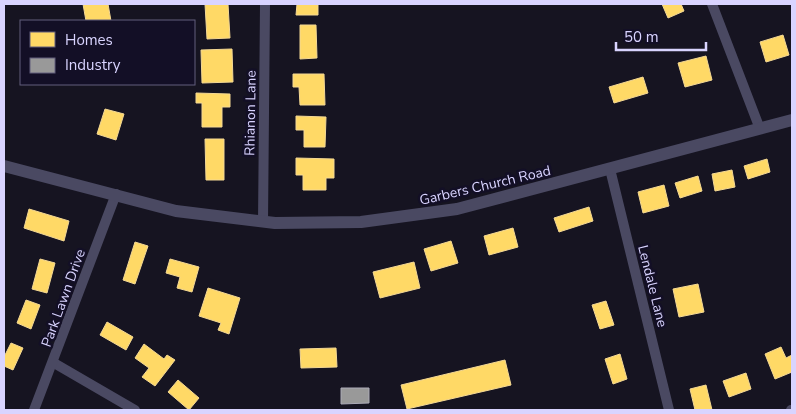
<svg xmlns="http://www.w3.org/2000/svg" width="796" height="414" viewBox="0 0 796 414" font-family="'Nunito Sans',sans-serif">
<rect width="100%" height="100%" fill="#161421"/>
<g fill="#ffd966" stroke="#f4d894">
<polygon points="83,4 108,4 111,21 86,21"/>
<polygon points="205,4 228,4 230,38 207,39"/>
<polygon points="297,4 318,4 318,15 296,15"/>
<polygon points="662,4 681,4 684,11 668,18"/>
<polygon points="300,25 316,25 317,58 300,59"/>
<polygon points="783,35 789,55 766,62 760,42"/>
<polygon points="232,49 233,82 202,83 201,50"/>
<polygon points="706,56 712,80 685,87 678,63"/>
<polygon points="293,74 324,74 325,105 300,105 299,87 293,87"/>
<polygon points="643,77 648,93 614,103 609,87"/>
<polygon points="196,93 230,94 230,107 222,107 222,127 202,127 202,103 196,103"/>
<polygon points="105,109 124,114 116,140 97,134"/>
<polygon points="296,116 326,117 325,147 304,147 304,130 296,130"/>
<polygon points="205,139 224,139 224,180 206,180"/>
<polygon points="296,158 334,159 334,178 326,178 326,190 303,190 303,175 296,175"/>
<polygon points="767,159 770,172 748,179 744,166"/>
<polygon points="732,170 735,187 715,191 712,174"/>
<polygon points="698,176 702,191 680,198 675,183"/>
<polygon points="664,185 669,206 643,213 638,192"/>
<polygon points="589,207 593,221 559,232 554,218"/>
<polygon points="29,209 69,221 64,241 24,228"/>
<polygon points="513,228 518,247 489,255 484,236"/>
<polygon points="451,241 458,263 431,271 424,249"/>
<polygon points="135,242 148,246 135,284 123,280"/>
<polygon points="40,259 55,263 47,293 32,289"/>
<polygon points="170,259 199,267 192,292 177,288 180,277 166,273"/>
<polygon points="414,262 420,288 380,298 373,272"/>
<polygon points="698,284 704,312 679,317 673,289"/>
<polygon points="208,288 240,298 229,334 218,330 221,323 199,316"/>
<polygon points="26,300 40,305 31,329 17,323"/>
<polygon points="606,301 614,325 600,329 592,305"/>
<polygon points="107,322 133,337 126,350 100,335"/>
<polygon points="11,343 23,348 13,370 4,366 4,357"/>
<polygon points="144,344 164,359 167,355 175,360 155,386 142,377 149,368 135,358"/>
<polygon points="781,347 786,358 792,355 792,372 775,379 765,354"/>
<polygon points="336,348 337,367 301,368 300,349"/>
<polygon points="620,354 627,379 613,384 605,359"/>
<polygon points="505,360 511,385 407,409 401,385"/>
<polygon points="746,373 751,389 729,397 723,381"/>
<polygon points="178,380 199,398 189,410 168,392"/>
<polygon points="706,385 712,410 695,410 690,389"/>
</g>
<polygon fill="#999" stroke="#acabb8" points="341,388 369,388 369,403 341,404"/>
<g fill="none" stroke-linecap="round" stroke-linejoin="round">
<g stroke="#4a4962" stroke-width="10">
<polyline points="712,4 760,129"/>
<polyline points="610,169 669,410"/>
<polyline points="263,222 265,4"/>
<polyline points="54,363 135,410"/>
<polyline points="34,410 116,194"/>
<polyline points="791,410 792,410"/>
</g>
<polyline stroke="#4a4962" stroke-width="12" points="4,166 176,211 275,223 361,222 457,209 792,120"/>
</g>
<g text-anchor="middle" stroke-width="5" stroke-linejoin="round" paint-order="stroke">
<g font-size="14" fill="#d9d4ff" stroke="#130f26">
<text transform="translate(250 113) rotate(-89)" y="5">Rhianon Lane</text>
<text transform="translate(485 185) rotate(-13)" y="5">Garbers Church Road</text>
<text transform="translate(653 286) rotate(76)" y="5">Lendale Lane</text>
<text transform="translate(63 298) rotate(-70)" y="5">Park Lawn Drive</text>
</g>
</g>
<rect width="796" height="414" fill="none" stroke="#d9d4ff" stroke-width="10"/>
<rect x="20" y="20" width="175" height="65" fill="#130f26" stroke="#625e7d"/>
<rect x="30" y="32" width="25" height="15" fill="#ffd966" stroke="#625e7d"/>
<text x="65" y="45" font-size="15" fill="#d9d4ff">Homes</text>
<rect x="30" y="58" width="25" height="15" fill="#999999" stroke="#625e7d"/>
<text x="65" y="70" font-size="15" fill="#d9d4ff">Industry</text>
<path d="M616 42v8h90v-8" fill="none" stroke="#d9d4ff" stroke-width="2.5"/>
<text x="624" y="42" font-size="15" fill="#d9d4ff" stroke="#130f26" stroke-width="4" paint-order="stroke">50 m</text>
</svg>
